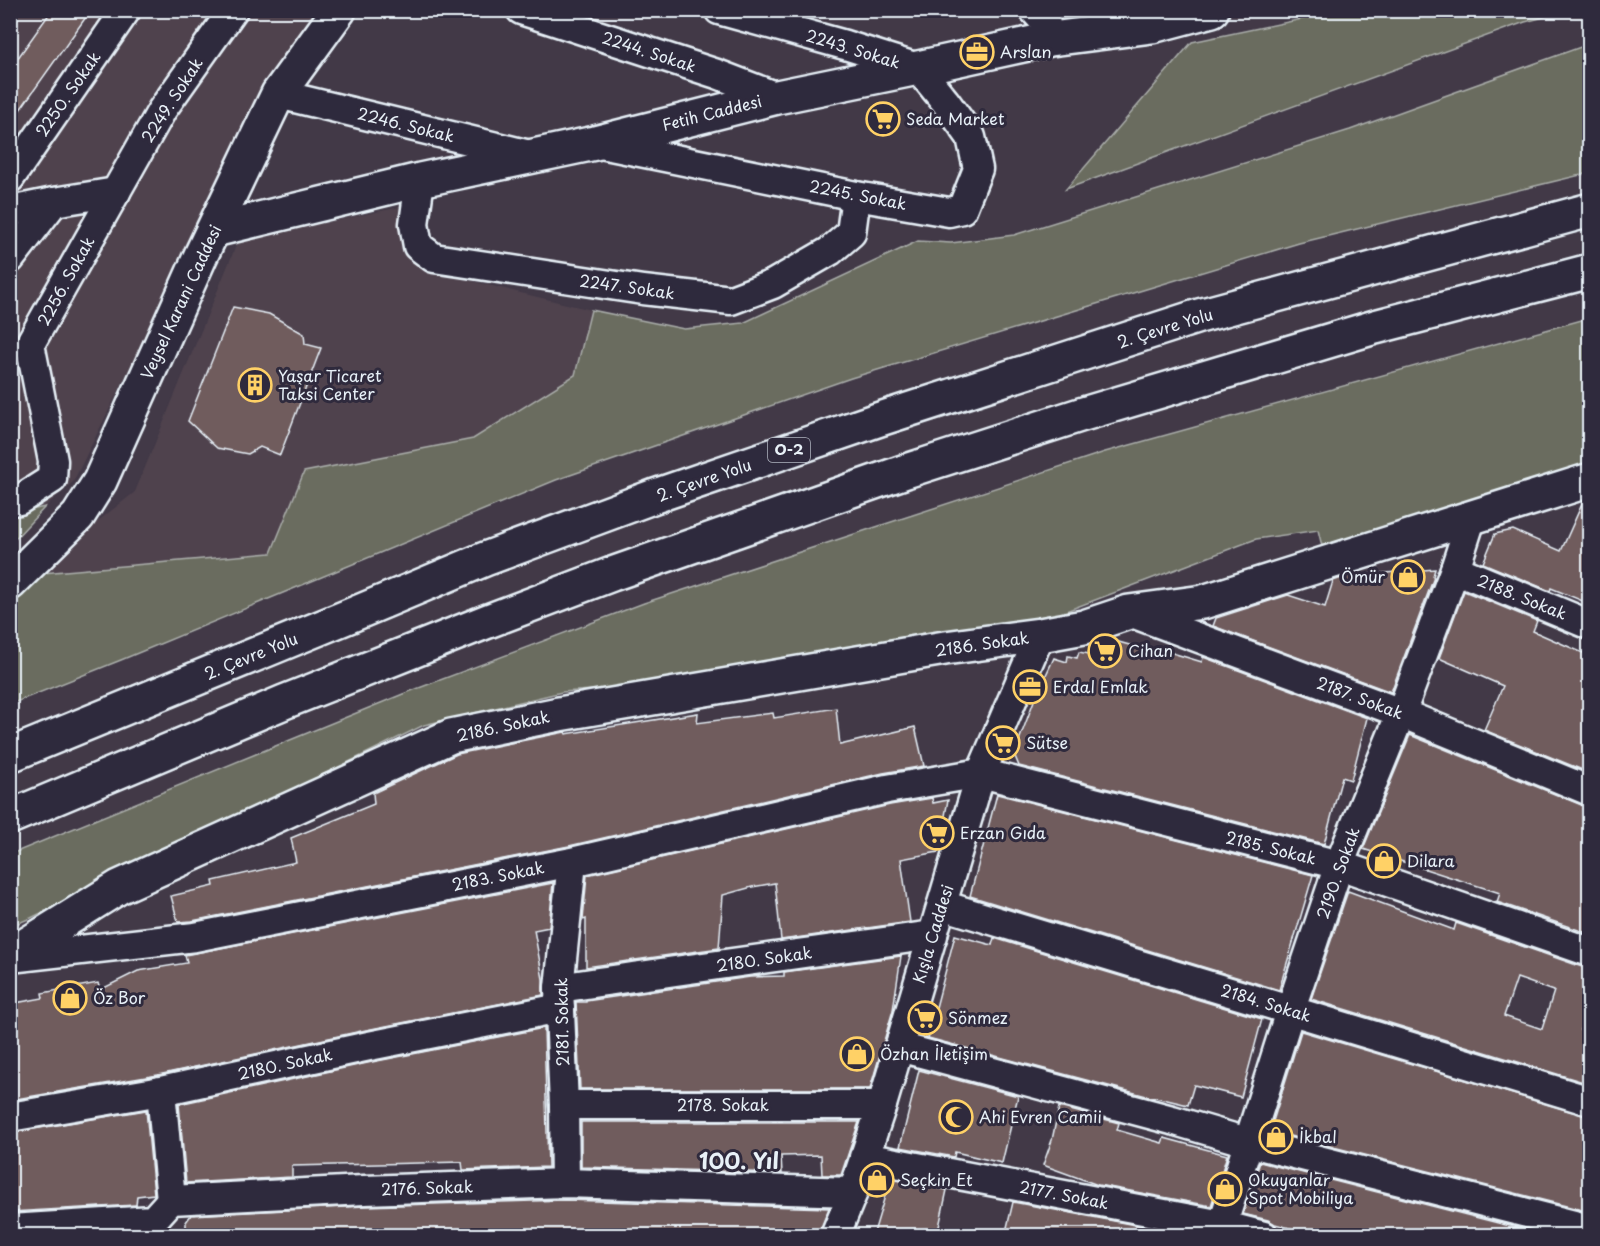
<svg xmlns="http://www.w3.org/2000/svg" width="1600" height="1246" viewBox="0 0 1600 1246" font-family="'Playpen Sans',sans-serif">
<rect width="100%" height="100%" fill="#423947"/>
<filter id="ink" filterUnits="userSpaceOnUse"><feTurbulence type="fractalNoise" baseFrequency=".0167" numOctaves="2"/><feDisplacementMap in="SourceGraphic" scale="12" xChannelSelector="R" yChannelSelector="G"/><feConvolveMatrix kernelMatrix="1 2 1 2 8 2 1 2 1" color-interpolation-filters="sRGB"/></filter>
<g filter="url(#ink)">
<g fill="#50434e">
<polygon points="11,11 327,11 248,130 73,482 45,507 11,514"/>
<polygon points="410,205 406,240 422,269 591,310 575,375 473,439 304,472 271,553 31,574 135,492 238,241"/>
</g>
<g fill="#6b6c5e" stroke="#aaaeab" stroke-width="1.5">
<polygon points="1345,10 1567,11 1525,22 1066,189 1192,42"/>
<polygon points="1589,44 1589,173 1299,243 851,378 556,480 121,660 11,704 10,595 31,574 271,553 304,472 473,439 575,375 591,310 684,329 743,323 918,241 951,243 1014,235 1350,130"/>
<polygon points="1589,318 1589,464 1471,506 1322,546 1318,530 1256,539 1045,619 653,686 562,692 424,725 31,918 11,926 11,854 403,694 644,603 1105,452"/>
<polygon points="45,507 11,543 11,514"/>
</g>
<g fill="#6f5b5d" stroke="#e8f1f8" stroke-width="1.5" fill-rule="evenodd">
<polygon points="52,10 91,10 10,124 10,69"/>
<polygon points="233,307 269,314 304,334 305,344 321,348 280,455 260,447 248,454 217,448 188,421"/>
<polygon points="1590,500 1590,604 1551,588 1550,591 1483,563 1495,534 1513,530 1561,551 1583,502"/>
<polygon points="1435,569 1433,576 1434,577 1391,692 1213,626 1216,618 1288,595 1325,607 1333,581 1347,576"/>
<polygon points="1464,591 1537,621 1533,631 1590,656 1590,773 1484,730 1503,686 1439,658"/>
<polygon points="1108,639 1158,653 1159,649 1202,662 1203,657 1367,718 1351,780 1342,777 1324,844 1019,766 1014,754 1035,698 1054,658 1067,662 1068,656 1077,658 1079,652 1089,654 1091,647 1103,650 1105,640"/>
<polygon points="836,708 840,745 915,727 924,766 883,773 569,846 192,921 178,922 171,896 214,886 213,881 296,862 291,838 374,804 373,793 457,754 565,732 566,734 698,713 697,723 773,713 774,718"/>
<polygon points="1410,735 1584,806 1590,807 1590,934 1497,902 1500,893 1363,849"/>
<polygon points="997,794 1313,875 1279,990 970,896"/>
<polygon points="932,798 933,803 948,800 938,852 901,859 910,922 781,940 775,883 752,887 723,895 719,948 586,967 586,919 583,920 587,875 890,805"/>
<polygon points="553,883 549,927 534,930 543,979 543,995 366,1030 158,1075 10,1100 10,1004 43,998 42,993 98,983 100,990 138,971 187,963 185,955"/>
<path d="M 1348,891 L 1454,930 L 1456,923 L 1585,968 L 1590,968 L 1590,1004 L 1580,1030 L 1590,1034 L 1590,1084 L 1311,999 ZM 1517,978 L 1554,991 L 1542,1029 L 1504,1016 Z"/>
<polygon points="955,935 992,945 994,938 1262,1019 1241,1097 1194,1085 1188,1105 1155,1097 1154,1098 928,1038"/>
<polygon points="901,956 893,1010 870,1089 580,1089 576,1002 586,1002 586,1001 750,977 784,976 784,972"/>
<polygon points="544,1028 548,1167 463,1170 462,1162 292,1166 292,1177 186,1183 179,1104 372,1062"/>
<polygon points="1301,1031 1590,1117 1590,1212 1270,1131"/>
<polygon points="919,1070 1018,1096 1002,1163 955,1152 954,1157 900,1147"/>
<polygon points="1059,1107 1119,1123 1117,1130 1162,1143 1164,1138 1227,1155 1211,1206 1098,1185 1043,1165 1052,1140"/>
<polygon points="146,1110 154,1194 137,1196 136,1205 10,1212 10,1133"/>
<polygon points="581,1122 859,1122 841,1175 822,1175 821,1155 781,1156 782,1173 581,1167"/>
<polygon points="1260,1162 1549,1236 1319,1236 1275,1224 1268,1220 1243,1214"/>
<polygon points="890,1179 947,1190 937,1236 873,1236"/>
<polygon points="565,1200 829,1208 820,1230 819,1236 186,1236 186,1222 191,1215 365,1206"/>
<polygon points="1013,1202 1146,1227 1145,1236 1005,1236"/>
</g>
<g fill="none" stroke-linecap="round" stroke-linejoin="round">
<defs>
<g id="street">
<polyline points="521,10 717,74 777,97"/>
<polyline points="1034,10 1045,22 1051,39"/>
<polyline points="278,94 534,156"/>
<polyline points="596,143 856,196 949,212 962,209 978,169 971,137 945,101 918,68 845,45 719,10"/>
<polyline points="10,178 126,10"/>
<polyline points="420,180 414,224 418,246 434,258 643,290 731,300 773,284 830,251 851,233 856,196"/>
<polyline points="10,211 54,202 116,192"/>
<polyline points="10,259 54,202"/>
<polyline points="10,501 19,500 52,479 53,461 30,344 162,110 233,10"/>
<polyline points="1455,569 1590,625"/>
<polyline points="1129,612 1401,713 1590,791"/>
<polyline points="942,905 1590,1101"/>
<polyline points="10,958 195,937 572,862 887,789 981,773 1339,865 1590,952"/>
<path d="M 559,988 C 683,969 808,953 933,935"/>
<polyline points="899,1047 1172,1120 1247,1142 1590,1229"/>
<polyline points="161,1091 171,1200"/>
<polyline points="564,1105 882,1105"/>
<polyline points="10,1117 161,1091 369,1046 560,1008"/>
<polyline points="864,1157 1222,1225 1264,1236"/>
<polyline points="565,1183 564,1105 559,988 572,862"/>
<polyline points="10,1229 153,1220 171,1200 364,1190 565,1183 853,1192"/>
<polyline points="835,1236 853,1192 882,1105 981,773 1040,635"/>
<polyline points="1219,1236 1290,1011 1339,865 1401,713 1455,569 1472,516"/>
</g>
<g id="secondary">
<polyline points="214,230 420,180 595,143 777,97 918,68 1051,39 1152,26 1212,10"/>
<polyline points="10,583 78,516 100,481 201,255 278,94 339,10"/>
<polyline points="10,955 119,887 451,736 559,714 945,648 1040,635 1084,627 1129,612 1203,602 1590,480"/>
</g>
<g id="highway">
<polyline points="10,755 349,616 485,559 655,496 880,419 1199,316 1590,210"/>
<polyline points="10,817 284,702 488,621 612,574 906,471 1080,415 1375,327 1590,271"/>
</g>
</defs>
<use href="#street" stroke="#e8f1f8" stroke-width="33"/>
<use href="#secondary" stroke="#e8f1f8" stroke-width="38"/>
<use href="#highway" stroke="#e8f1f8" stroke-width="38"/>
<use href="#street" stroke="#2f2a3d" stroke-width="28"/>
<use href="#secondary" stroke="#2f2a3d" stroke-width="33"/>
<use href="#highway" stroke="#2f2a3d" stroke-width="33"/>
</g>
</g>
<defs>
<symbol id="office-ring" viewBox="-11 -11 22 22"><circle r="9.5" fill="#2f2a3d" stroke="#ffd166" stroke-width="1.5"/><path d="M-6-3h4V-5.5h4V-3h4V5H-6ZM-1-4.5V-3h2v-1.5ZM-6 0V1H6V0Z" fill="#ffd166"/></symbol>
<symbol id="supermarket-ring" viewBox="-11 -11 22 22"><circle r="9.5" fill="#2f2a3d" stroke="#ffd166" stroke-width="1.5"/><path d="M-6-5.5h2.5l.6 2H6L4.5 2H-2.5L-4.4-4H-6ZM-1.5 3.2a1.3 1.3 0 1 0 .1 0ZM3 3.2a1.3 1.3 0 1 0 .1 0Z" fill="#ffd166"/></symbol>
<symbol id="building-ring" viewBox="-11 -11 22 22"><circle r="9.5" fill="#2f2a3d" stroke="#ffd166" stroke-width="1.5"/><path d="M-4-6H4V6H1V3H-1V6H-4ZM-2.5-4.3h1.7v1.8h-1.7ZM.8-4.3h1.7v1.8H.8ZM-2.5-1h1.7V.8h-1.7ZM.8-1h1.7V.8H.8Z" fill="#ffd166"/></symbol>
<symbol id="shop-ring" viewBox="-11 -11 22 22"><circle r="9.5" fill="#2f2a3d" stroke="#ffd166" stroke-width="1.5"/><path d="M-5-2.5h2.3a2.7 3.5 0 0 1 5.4 0H5L5.5 6h-11ZM-1.5-2.5h3a1.5 2.3 0 0 0-3 0Z" fill="#ffd166"/></symbol>
<symbol id="mosque-ring" viewBox="-11 -11 22 22"><circle r="9.5" fill="#2f2a3d" stroke="#ffd166" stroke-width="1.5"/><path d="M3.5-4.9A6 6 0 1 0 3.5 4.9A5 5 0 1 1 3.5-4.9Z" fill="#ffd166"/></symbol>
</defs>
<g fill-rule="evenodd">
<use href="#office-ring" x="958" y="33" width="38" height="38"/>
<use href="#supermarket-ring" x="864" y="100" width="38" height="38"/>
<use href="#building-ring" x="236" y="366" width="38" height="38"/>
<use href="#shop-ring" x="1389" y="558" width="38" height="38"/>
<use href="#supermarket-ring" x="1086" y="632" width="38" height="38"/>
<use href="#office-ring" x="1011" y="668" width="38" height="38"/>
<use href="#supermarket-ring" x="984" y="724" width="38" height="38"/>
<use href="#supermarket-ring" x="918" y="814" width="38" height="38"/>
<use href="#shop-ring" x="1365" y="842" width="38" height="38"/>
<use href="#shop-ring" x="51" y="979" width="38" height="38"/>
<use href="#supermarket-ring" x="906" y="999" width="38" height="38"/>
<use href="#shop-ring" x="838" y="1035" width="38" height="38"/>
<use href="#mosque-ring" x="937" y="1098" width="38" height="38"/>
<use href="#shop-ring" x="1257" y="1118" width="38" height="38"/>
<use href="#shop-ring" x="858" y="1161" width="38" height="38"/>
<use href="#shop-ring" x="1206" y="1170" width="38" height="38"/>
</g>
<g text-anchor="middle" stroke-width="6" stroke-linejoin="round" paint-order="stroke">
<rect fill="#2f2a3d" stroke="#b0b5c0" stroke-width="1.5" x="768" y="438" width="42" height="24" rx="4.5"/>
<g font-size="15" font-weight="bold" fill="#e8f1f8">
<text x="789" y="455">O-2</text>
</g>
<g font-size="16" fill="#e8f1f8" stroke="#2f2a3d">
<text transform="translate(853 49) rotate(17)" y="6">2243. Sokak</text>
<text transform="translate(649 52) rotate(18)" y="6">2244. Sokak</text>
<text transform="translate(68 94) rotate(-55)" y="6">2250. Sokak</text>
<text transform="translate(172 100) rotate(-57)" y="6">2249. Sokak</text>
<text transform="translate(712 113) rotate(-14)" y="6">Fetih Caddesi</text>
<text transform="translate(406 125) rotate(14)" y="6">2246. Sokak</text>
<text transform="translate(858 195) rotate(11)" y="6">2245. Sokak</text>
<text transform="translate(66 281) rotate(-61)" y="6">2256. Sokak</text>
<text transform="translate(627 287) rotate(8)" y="6">2247. Sokak</text>
<text transform="translate(181 302) rotate(-65)" y="6">Veysel Karani Caddesi</text>
<text transform="translate(1165 328) rotate(-17)" y="6">2. Çevre Yolu</text>
<text transform="translate(704 480) rotate(-19)" y="6">2. Çevre Yolu</text>
<text transform="translate(1522 597) rotate(22)" y="6">2188. Sokak</text>
<text transform="translate(982 644) rotate(-8)" y="6">2186. Sokak</text>
<text transform="translate(251 656) rotate(-22)" y="6">2. Çevre Yolu</text>
<text transform="translate(1360 698) rotate(21)" y="6">2187. Sokak</text>
<text transform="translate(503 726) rotate(-12)" y="6">2186. Sokak</text>
<text transform="translate(1271 848) rotate(14)" y="6">2185. Sokak</text>
<text transform="translate(1338 873) rotate(-70)" y="6">2190. Sokak</text>
<text transform="translate(498 876) rotate(-11)" y="6">2183. Sokak</text>
<text transform="translate(933 934) rotate(-73)" y="6">Kışla Caddesi</text>
<text transform="translate(764 959) rotate(-8)" y="6">2180. Sokak</text>
<text transform="translate(1266 1003) rotate(17)" y="6">2184. Sokak</text>
<text transform="translate(562 1022) rotate(-91)" y="6">2181. Sokak</text>
<text transform="translate(285 1064) rotate(-12)" y="6">2180. Sokak</text>
<text x="723" y="1111">2178. Sokak</text>
<text transform="translate(427 1188) rotate(-2)" y="6">2176. Sokak</text>
<text transform="translate(1064 1195) rotate(11)" y="6">2177. Sokak</text>
</g>
<g font-size="16" fill="#e8f1f8" stroke="#2f2a3d" text-anchor="start">
<text x="1000" y="58">Arslan</text>
<text x="906" y="125">Seda Market</text>
<text x="278" y="382">Yaşar Ticaret<tspan x="278" dy="18">Taksi Center</tspan></text>
<text x="1385" y="583" text-anchor="end">Ömür</text>
<text x="1128" y="657">Cihan</text>
<text x="1053" y="693">Erdal Emlak</text>
<text x="1026" y="749">Sütse</text>
<text x="960" y="839">Erzan Gıda</text>
<text x="1407" y="867">Dilara</text>
<text x="93" y="1004">Öz Bor</text>
<text x="948" y="1024">Sönmez</text>
<text x="880" y="1060">Özhan İletişim</text>
<text x="979" y="1123">Ahi Evren Camii</text>
<text x="1299" y="1143">İkbal</text>
<text x="900" y="1186">Seçkin Et</text>
<text x="1248" y="1186">Okuyanlar<tspan x="1248" dy="18">Spot Mobiliya</tspan></text>
</g>
<g font-size="22" font-weight="bold" fill="#e8f1f8" stroke="#2f2a3d">
<text x="739" y="1169">100. Yıl</text>
</g>
</g>
<rect width="1600" height="1246" fill="none" stroke="#2f2a3d" stroke-width="36"/>
<rect x="18" y="18" width="1564" height="1210" fill="none" stroke="#e8f1f8" stroke-width="2" filter="url(#ink)"/>
</svg>
